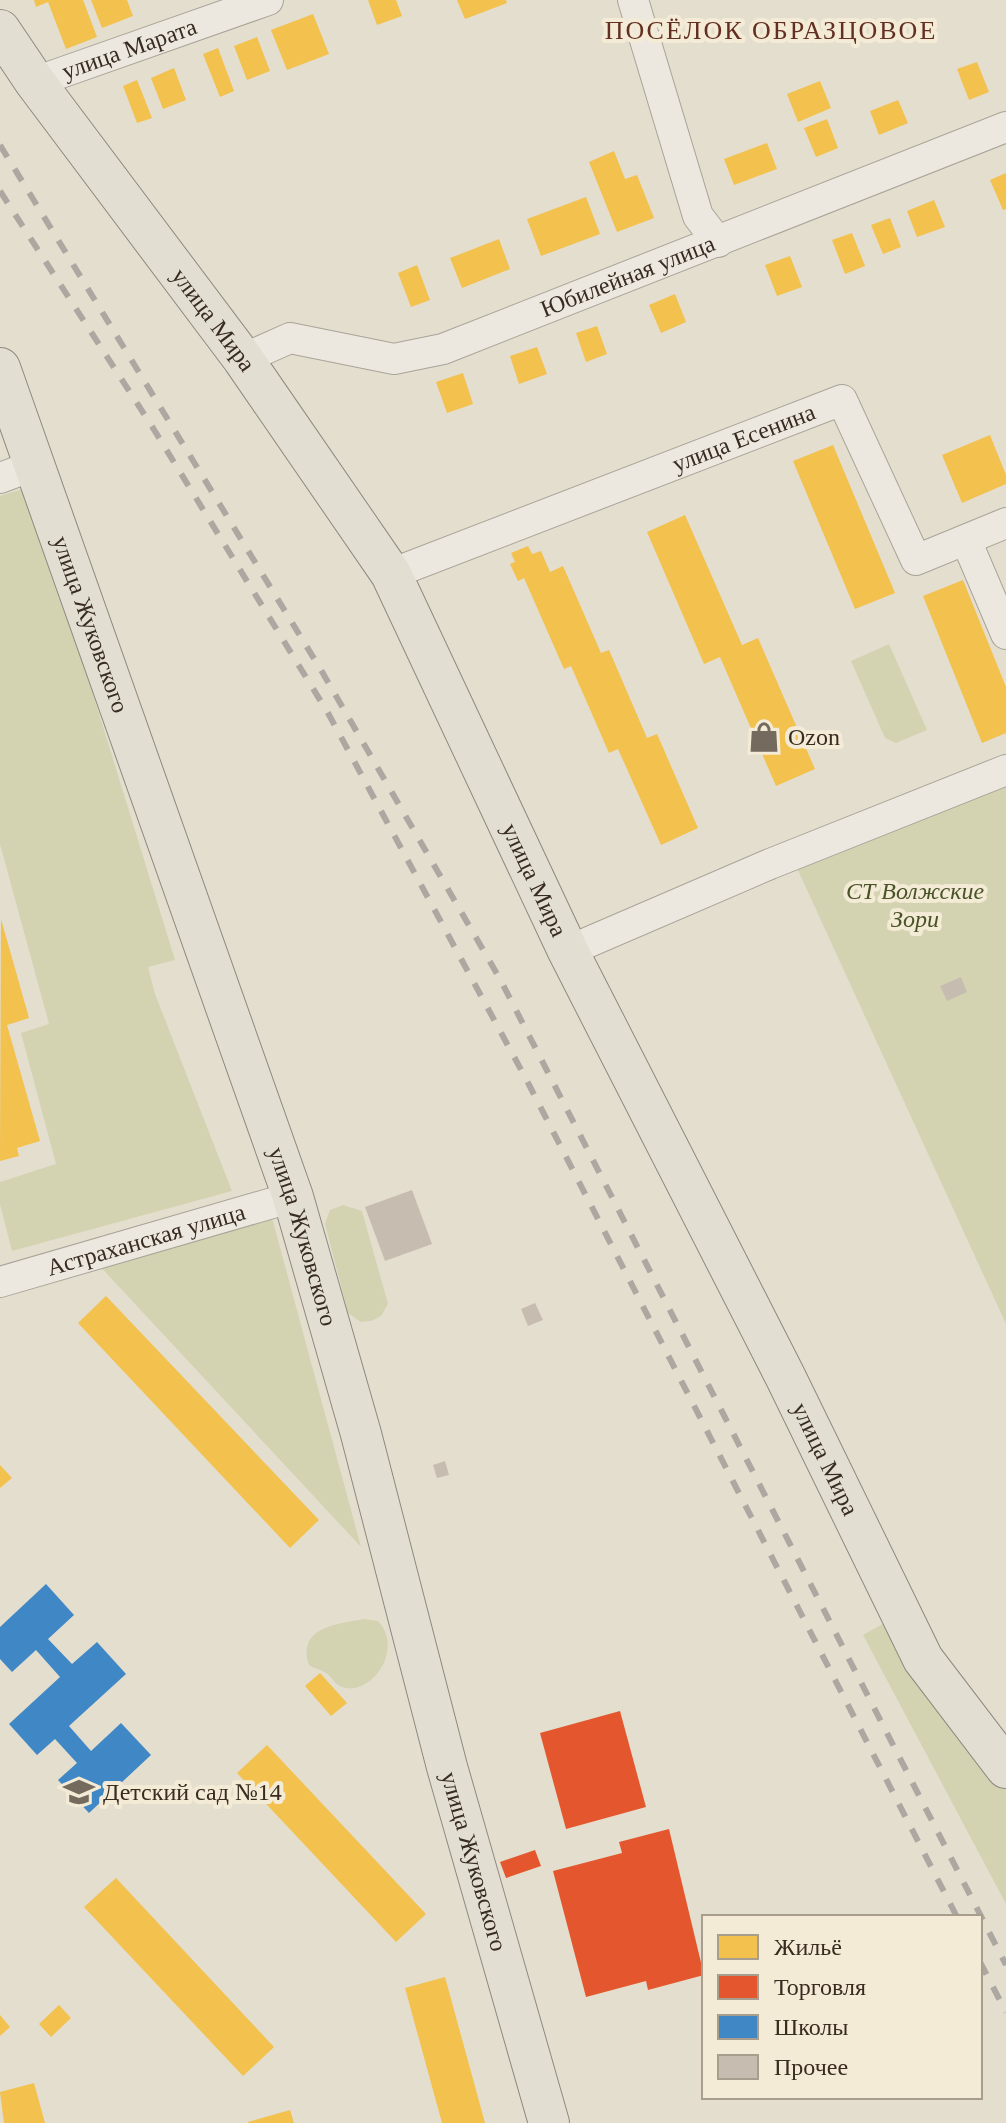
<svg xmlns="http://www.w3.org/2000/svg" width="1006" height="2123" viewBox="0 0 1006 2123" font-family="Georgia,serif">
<rect width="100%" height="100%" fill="#e4decf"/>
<g fill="#d3d3b2">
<polygon points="29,487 175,960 148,967 155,994 232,1191 12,1251 0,1204 0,1182 56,1164 21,1033 49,1024 0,844 0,496"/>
<polygon points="889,644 927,730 896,743 885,738 851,661"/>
<polygon points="1006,770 1006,1324 791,855"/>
<polygon points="343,1205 362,1211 388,1304 381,1316 371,1321 361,1322 348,1313 325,1224 330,1210"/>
<polygon points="271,1214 361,1547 95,1261"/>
<path d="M 364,1619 L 378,1621 C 404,1649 373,1693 346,1688 C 334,1686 334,1678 326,1673 C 321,1669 314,1669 309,1665 C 297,1627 337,1624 364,1619 Z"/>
<polygon points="886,1622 928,1699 1006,1790 1006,1904 863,1635"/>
</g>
<g fill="#f2c14e">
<polygon points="34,0 83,0 97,37 66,49 48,2 36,7"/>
<polygon points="91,0 127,0 133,16 102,28"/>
<polygon points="368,0 396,0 402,16 377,25"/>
<polygon points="457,0 506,0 507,3 465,19"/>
<polygon points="313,14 329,54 287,70 271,30"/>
<polygon points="257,37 270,71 247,80 234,46"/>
<polygon points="218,48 234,91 220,97 203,54"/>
<polygon points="977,62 989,92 969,100 957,69"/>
<polygon points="174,68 186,100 163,109 151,78"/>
<polygon points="137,80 152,118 137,123 123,86"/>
<polygon points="820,81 831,108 798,122 787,94"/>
<polygon points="898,100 908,123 879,135 870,111"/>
<polygon points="827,119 838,148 816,157 804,128"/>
<polygon points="767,143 777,169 734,185 724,159"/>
<polygon points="614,151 625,179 637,175 654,218 617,232 589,162"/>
<polygon points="1006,173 1006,209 1003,210 990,180"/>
<polygon points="586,197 600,234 541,256 527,219"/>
<polygon points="934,200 945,227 917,237 907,211"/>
<polygon points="890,218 901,247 883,254 871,225"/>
<polygon points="852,233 865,266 845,274 832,240"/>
<polygon points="499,239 510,269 462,288 450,258"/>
<polygon points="790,256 802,287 777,296 765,265"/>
<polygon points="417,265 430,300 411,307 398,273"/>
<polygon points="675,294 686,322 661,333 649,305"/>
<polygon points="597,326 607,354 586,362 576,333"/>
<polygon points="537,347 547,374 519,384 510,356"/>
<polygon points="463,373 473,404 447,413 436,382"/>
<polygon points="990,435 1006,475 1006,484 962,503 942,455"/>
<polygon points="833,445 895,593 855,609 793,461"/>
<polygon points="685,515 742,645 758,638 815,769 776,786 720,657 704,664 647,532"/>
<polygon points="528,546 532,554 541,551 550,572 563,566 601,653 609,650 647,738 657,734 698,828 661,845 618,749 609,753 571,666 564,669 524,578 518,581 510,564 515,562 511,553"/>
<polygon points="963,580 1006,687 1006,733 982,743 923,596"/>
<polygon points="1,919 29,1018 7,1025 40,1141 17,1148 19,1156 0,1161"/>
<polygon points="106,1296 319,1520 290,1548 78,1323"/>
<polygon points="0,1465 12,1478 0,1488"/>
<polygon points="320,1673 347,1703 331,1716 305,1686"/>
<polygon points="267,1745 426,1914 396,1942 237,1773"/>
<polygon points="116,1878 274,2047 243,2076 84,1907"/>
<polygon points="445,1977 485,2123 442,2123 405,1988"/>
<polygon points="59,2005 71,2018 51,2037 39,2024"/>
<polygon points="0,2015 10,2027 0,2036"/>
<polygon points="34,2083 45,2123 4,2123 0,2092"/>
<polygon points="290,2110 294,2123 248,2123 248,2122"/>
</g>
<g fill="#e4572e">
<polygon points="620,1711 646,1807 566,1829 540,1733"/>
<polygon points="669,1829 704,1975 648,1990 646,1981 586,1997 553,1871 622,1853 619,1842"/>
<polygon points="535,1850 541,1866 506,1878 500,1862"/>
</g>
<polygon fill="#3f88c5" points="46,1584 74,1615 48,1639 72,1664 97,1642 126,1674 69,1726 91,1751 121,1723 151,1755 89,1813 58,1780 77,1763 55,1739 37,1755 9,1724 60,1677 36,1650 12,1672 0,1659 0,1627"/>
<g fill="#c7bcb0">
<polygon points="961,977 967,992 947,1001 940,986"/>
<polygon points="412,1190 432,1244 385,1261 365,1207"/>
<polygon points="535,1303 543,1320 528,1326 521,1309"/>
<polygon points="445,1461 449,1475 437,1478 433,1465"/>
</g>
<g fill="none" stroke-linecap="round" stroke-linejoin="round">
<defs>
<g id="minor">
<polyline points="633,0 698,216 718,242"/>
<path id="s1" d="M 35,82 L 268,0"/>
<path id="s2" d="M 243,359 L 290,338 L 394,359 L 443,349 L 1006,127"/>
<polyline points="0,478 35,465"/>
<polyline points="966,540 1006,634"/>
<path id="s3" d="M 391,574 L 842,400 L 916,560 L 1006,523"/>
<polyline points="568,951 770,864 1006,770"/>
<path id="s4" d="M 0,1282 L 293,1197"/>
</g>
<g id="major">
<path id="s5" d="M 0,30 L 35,82 L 243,359 L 391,574 L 568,951 L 785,1376 L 923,1659 L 1006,1768"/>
<path id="s6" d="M 0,368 L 293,1197 L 361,1434 L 447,1767 L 549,2123"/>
</g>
</defs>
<use href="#minor" stroke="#a9a398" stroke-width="32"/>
<use href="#major" stroke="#8f887f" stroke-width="42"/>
<use href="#minor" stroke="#ece8e0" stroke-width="30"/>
<use href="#major" stroke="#e3ded2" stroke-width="40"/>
<g stroke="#aca8a1" stroke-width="6" stroke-dasharray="14 14" stroke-linecap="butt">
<polyline points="0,145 321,670 500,979 1006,1965"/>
<polyline points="0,191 153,428 328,713 525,1077 957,1917"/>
<polyline points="980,1962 1006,2012"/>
</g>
</g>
<defs>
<symbol id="shop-bare" viewBox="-9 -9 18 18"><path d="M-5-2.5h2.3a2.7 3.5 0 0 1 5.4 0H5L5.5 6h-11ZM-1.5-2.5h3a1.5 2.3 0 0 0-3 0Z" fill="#746a5d" stroke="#f4ebd6" stroke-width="2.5" paint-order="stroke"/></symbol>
<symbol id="school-bare" viewBox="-9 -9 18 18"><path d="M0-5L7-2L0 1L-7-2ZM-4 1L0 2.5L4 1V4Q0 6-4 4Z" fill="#746a5d" stroke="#f4ebd6" stroke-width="2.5" paint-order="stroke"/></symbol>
</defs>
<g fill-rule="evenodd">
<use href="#shop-bare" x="742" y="715" width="44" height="44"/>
<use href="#school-bare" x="57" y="1770" width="44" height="44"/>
</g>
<g text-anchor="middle" stroke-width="8" stroke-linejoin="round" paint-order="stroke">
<g font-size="24" fill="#382b20" stroke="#f4ebd6">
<text dy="8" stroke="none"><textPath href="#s1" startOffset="100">улица Марата</textPath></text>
<text dy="8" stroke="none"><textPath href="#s2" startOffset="406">Юбилейная улица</textPath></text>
<text dy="8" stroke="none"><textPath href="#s5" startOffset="360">улица Мира</textPath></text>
<text dy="8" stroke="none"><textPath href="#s3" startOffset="378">улица Есенина</textPath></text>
<text dy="8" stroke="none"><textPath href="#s6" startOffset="272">улица Жуковского</textPath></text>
<text dy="8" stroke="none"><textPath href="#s5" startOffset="1008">улица Мира</textPath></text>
<text dy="8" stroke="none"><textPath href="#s6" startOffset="920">улица Жуковского</textPath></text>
<text dy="8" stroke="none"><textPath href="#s4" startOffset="152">Астраханская улица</textPath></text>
<text dy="8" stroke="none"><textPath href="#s5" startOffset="1656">улица Мира</textPath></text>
<text dy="8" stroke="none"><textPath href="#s6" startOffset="1568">улица Жуковского</textPath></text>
</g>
<g font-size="24" fill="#382b20" stroke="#f4ebd6" text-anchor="start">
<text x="788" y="745">Ozon</text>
<text x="103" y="1800">Детский сад №14</text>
</g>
<g font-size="24" font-style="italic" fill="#495328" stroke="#f4ebd6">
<text x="915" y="899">СТ Волжские<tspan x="915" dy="28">Зори</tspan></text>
</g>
<g font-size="26" letter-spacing="2" fill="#622f22" stroke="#f4ebd6">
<text x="771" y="39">ПОСЁЛОК ОБРАЗЦОВОЕ</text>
</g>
</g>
<rect x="702" y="1915" width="280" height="184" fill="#f4ebd6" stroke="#a99e8d" stroke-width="2"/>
<rect x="718" y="1935" width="40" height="24" fill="#f2c14e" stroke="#a99e8d" stroke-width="2"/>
<text x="774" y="1955" font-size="24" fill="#382b20">Жильё</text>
<rect x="718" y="1975" width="40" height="24" fill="#e4572e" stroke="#a99e8d" stroke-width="2"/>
<text x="774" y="1995" font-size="24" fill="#382b20">Торговля</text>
<rect x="718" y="2015" width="40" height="24" fill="#3f88c5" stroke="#a99e8d" stroke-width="2"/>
<text x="774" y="2035" font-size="24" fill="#382b20">Школы</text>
<rect x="718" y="2055" width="40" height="24" fill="#c7bcb0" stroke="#a99e8d" stroke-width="2"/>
<text x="774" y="2075" font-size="24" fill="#382b20">Прочее</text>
</svg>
